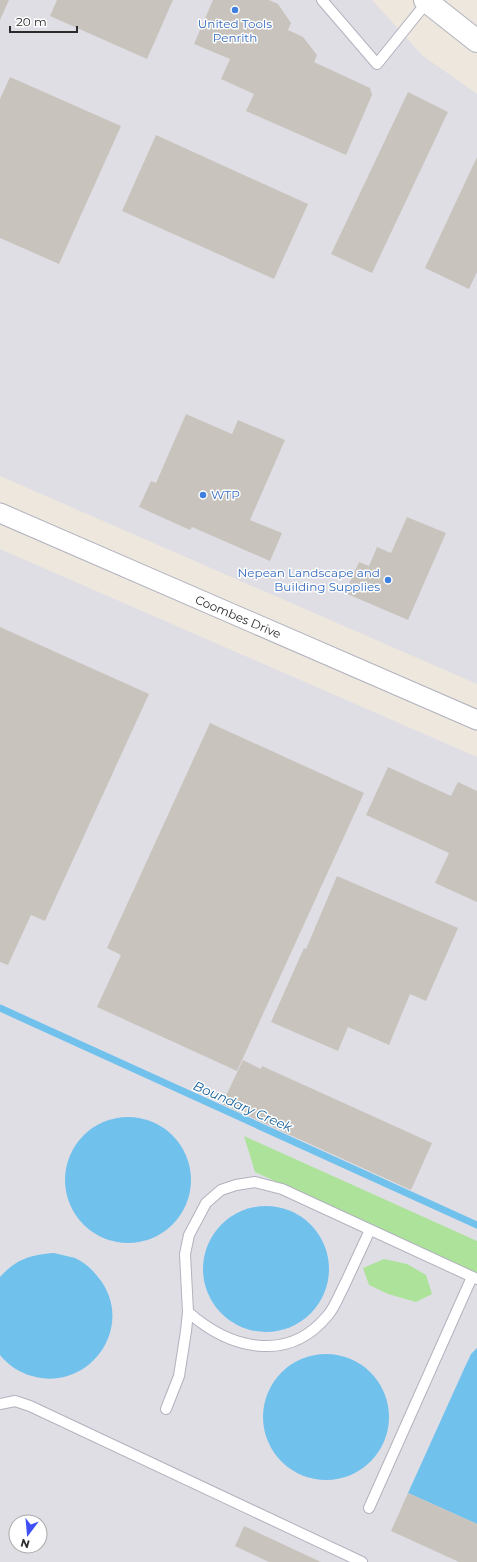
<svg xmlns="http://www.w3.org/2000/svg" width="477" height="1562" viewBox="0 0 477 1562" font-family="Montserrat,sans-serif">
<rect width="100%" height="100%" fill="#ede7dd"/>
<g fill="#e0dee5" fill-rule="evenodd">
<polygon points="0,0 372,0 423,56 477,94 477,684 0,476"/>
<path d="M 0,549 L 477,757 L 477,1562 L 0,1562 ZM 16,1522 L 40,1522 L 40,1546 L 16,1546 Z"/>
</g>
<g fill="#ace29a">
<polygon points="244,1136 477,1241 477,1274 255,1172"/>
<polygon points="384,1259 407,1264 426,1275 432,1294 416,1302 388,1294 369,1285 363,1268"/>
</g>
<g fill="#71c1ed">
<circle cx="128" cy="1180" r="63"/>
<circle cx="266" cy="1269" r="63"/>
<path d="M 54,1253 C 61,1255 68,1256 75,1258 C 84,1262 92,1269 98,1277 C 137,1324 91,1393 32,1376 C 20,1373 8,1365 0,1355 L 0,1277 C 17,1259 29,1255 54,1253 Z"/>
<polygon points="477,1348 477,1524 408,1493 464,1369 471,1354"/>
<circle cx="326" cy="1417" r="63"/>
</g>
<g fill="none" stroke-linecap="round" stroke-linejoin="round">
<polyline stroke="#71c1ed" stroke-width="7" points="0,1008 477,1225"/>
</g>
<g fill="#c8c4bd">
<polygon points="0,0 9,0 0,20"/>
<polygon points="57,0 173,0 147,59 50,16"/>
<polygon points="213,0 269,0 278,4 291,23 288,30 303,37 317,55 314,62 370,88 372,95 346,155 246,111 254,94 221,79 230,59 194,44"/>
<polygon points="10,77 121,126 59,264 0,238 0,99"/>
<polygon points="408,92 448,112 372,273 331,254"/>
<polygon points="156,135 308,204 274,279 122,211"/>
<polygon points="477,157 477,272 469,289 425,268"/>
<polygon points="186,414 232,434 238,420 285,440 250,520 282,533 270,561 192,527 190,530 139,507 151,481 156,483"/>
<polygon points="407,517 446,533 408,620 345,593 359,562 369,566 377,547 391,553"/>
<polygon points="0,627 149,694 45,921 31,915 8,965 0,962"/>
<polygon points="210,723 364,793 237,1071 97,1007 121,955 107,948"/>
<polygon points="388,767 451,796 458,782 477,791 477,902 435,883 449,853 366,815"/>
<polygon points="337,876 458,928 426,1001 410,994 389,1045 348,1027 338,1051 271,1022 304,948 306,949"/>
<polygon points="243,1060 261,1069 262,1066 432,1143 411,1190 222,1104"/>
<polygon points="408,1493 477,1524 477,1562 459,1562 391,1531"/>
<polygon points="244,1526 321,1562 269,1562 235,1546"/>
</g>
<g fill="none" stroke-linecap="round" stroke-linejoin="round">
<defs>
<g id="service">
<polyline points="322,0 377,64 427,2"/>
<path d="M 188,1312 C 230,1349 288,1364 328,1315 C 335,1307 339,1295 344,1286 C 353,1267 361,1249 370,1230"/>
<polyline points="0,1404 15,1401 30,1406 362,1562"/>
<polyline points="166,1409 179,1376 186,1331 188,1312 185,1254 189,1235 206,1203 221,1190 236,1185 255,1182 282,1189 477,1279"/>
<polyline points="369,1508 472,1277"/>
</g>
<polyline id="minor" points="0,513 477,720"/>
<polyline id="tertiary" points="425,0 477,41"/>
</defs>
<use href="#service" stroke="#b1b2be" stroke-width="12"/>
<use href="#minor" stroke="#b1b2be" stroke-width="21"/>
<use href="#tertiary" stroke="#b1b2be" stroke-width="24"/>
<use href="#service" stroke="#fff" stroke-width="10"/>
<use href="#minor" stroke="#fff" stroke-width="19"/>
<use href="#tertiary" stroke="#fff" stroke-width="22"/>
</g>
<g fill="#3f7fe0" stroke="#fff" stroke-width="1.5">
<circle cx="235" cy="10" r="4"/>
<circle cx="203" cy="495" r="4"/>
<circle cx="388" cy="580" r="4"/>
</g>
<g text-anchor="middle" stroke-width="3" stroke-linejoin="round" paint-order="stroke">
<g font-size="12" fill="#366cbe" stroke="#fff">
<text x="235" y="28">United Tools<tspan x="235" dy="14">Penrith</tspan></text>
<text x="211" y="499" text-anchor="start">WTP</text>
<text x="380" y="577" text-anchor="end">Nepean Landscape and<tspan x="380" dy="14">Building Supplies</tspan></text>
</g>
<g font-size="12" fill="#2b2b2b" stroke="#fff">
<text transform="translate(238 617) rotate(23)" y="4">Coombes Drive</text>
</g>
<g font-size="13" font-style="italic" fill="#0f5d9b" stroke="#fff">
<text transform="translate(243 1106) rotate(24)" y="5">Boundary Creek</text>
</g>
</g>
<g transform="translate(28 1534) rotate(196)"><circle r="19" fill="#ffffff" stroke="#aaaaaa"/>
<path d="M0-3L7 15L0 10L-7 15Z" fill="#3f50f8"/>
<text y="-6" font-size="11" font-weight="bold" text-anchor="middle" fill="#2b2b2b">N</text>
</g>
<path d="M10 26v6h67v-6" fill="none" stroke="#2b2b2b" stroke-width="2"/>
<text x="16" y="26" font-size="12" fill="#2b2b2b" stroke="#ffffff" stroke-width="3" paint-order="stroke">20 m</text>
</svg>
